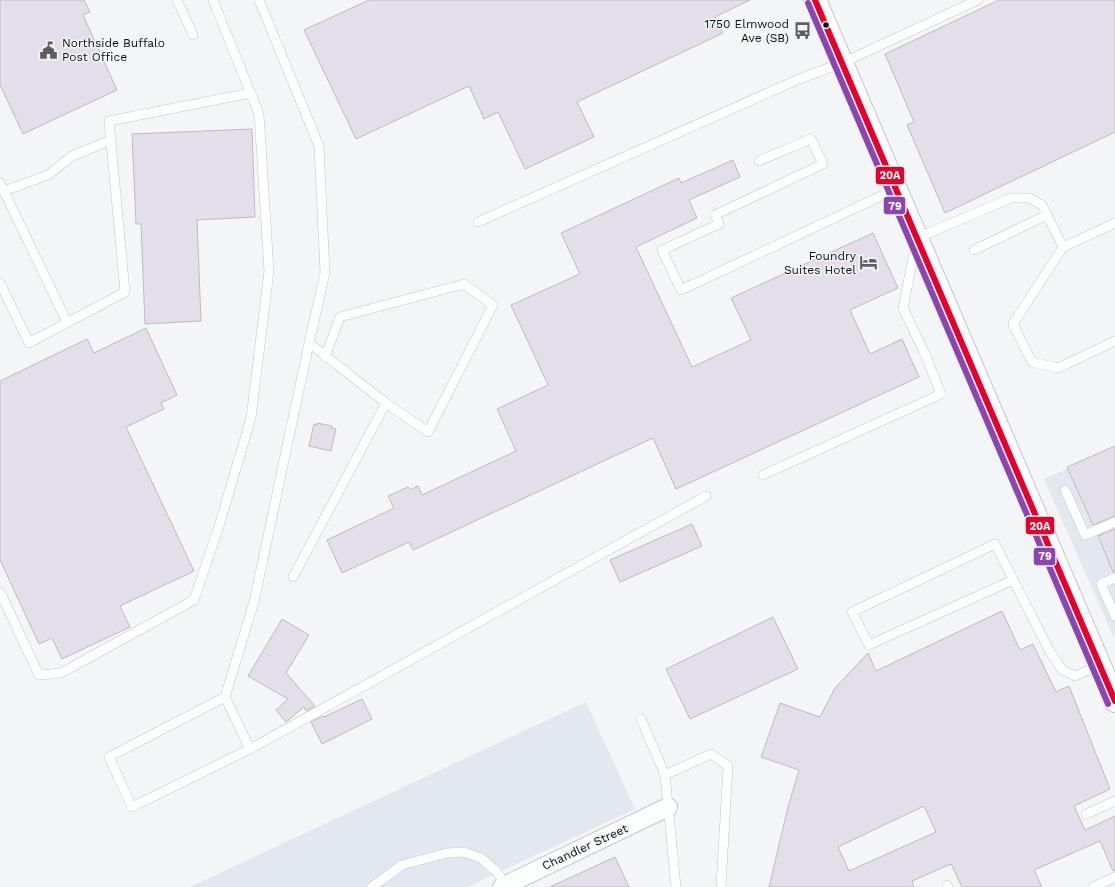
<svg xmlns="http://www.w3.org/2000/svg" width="1115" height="887" viewBox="0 0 1115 887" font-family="'Work Sans',sans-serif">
<rect width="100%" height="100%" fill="#f3f5f7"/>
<g fill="#e3e7ef">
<polygon points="1115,448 1115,640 1044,479"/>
<polygon points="586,702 635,809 467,887 190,887"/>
</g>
<g fill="#e3dee9" stroke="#bcbcbe" fill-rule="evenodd">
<polygon points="0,0 84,0 90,12 83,15 117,90 23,134 0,85"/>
<polygon points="369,0 750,0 715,17 723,33 577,102 594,137 525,169 498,112 484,119 469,86 356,139 304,30"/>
<polygon points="999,0 1115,0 1115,132 945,213 907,125 914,122 885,54"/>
<polygon points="252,129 255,217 197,220 201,321 145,324 141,224 136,224 132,134"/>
<polygon points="733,160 740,177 689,200 697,218 636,247 692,367 751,340 731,298 873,233 898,288 850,310 870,354 902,339 919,377 676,489 653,438 413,550 409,542 342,573 327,540 394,508 388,496 408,487 410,490 418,486 422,495 516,451 497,409 548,385 511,305 580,274 561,233 679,178 681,183"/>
<polygon points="146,328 177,395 161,403 164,409 126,427 194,571 120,606 130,627 62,659 52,638 39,644 0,560 0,381 87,339 94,353"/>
<polygon points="317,423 332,426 332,428 336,429 331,451 309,446 314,424 317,425"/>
<polygon points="1115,446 1115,516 1093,525 1067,467"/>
<polygon points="692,524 702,546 620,582 610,560"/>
<polygon points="1115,529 1115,572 1113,572 1098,536"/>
<path d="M 1002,611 L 1020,650 L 1033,644 L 1056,692 L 1069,686 L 1110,789 L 1074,806 L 1085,830 L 1115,816 L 1115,871 L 1113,871 L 1100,841 L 1034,870 L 1042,887 L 962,887 L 951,864 L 912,881 L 914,887 L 769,887 L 788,807 L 799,770 L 761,757 L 780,703 L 820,717 L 835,688 L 868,653 L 876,671 ZM 924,806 L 936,832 L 849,871 L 838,847 Z"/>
<polygon points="773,617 798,669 690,719 666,669"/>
<polygon points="282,619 309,635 286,673 315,706 306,711 304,707 286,722 276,710 288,699 248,676"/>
<polygon points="362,699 372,719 322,744 311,722 323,716 324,717"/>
<polygon points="615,857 629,887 550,887"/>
</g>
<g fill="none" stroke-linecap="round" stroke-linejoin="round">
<defs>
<g id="service">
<polyline points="177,0 193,35"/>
<polyline points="759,161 811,139 823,164 715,215 719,224 662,250 681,290 896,189"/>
<polyline points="0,183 67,322"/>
<polyline points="4,191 48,175 72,156 111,140"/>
<polyline points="478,222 799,79 842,63 978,0"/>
<polyline points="1063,247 1013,324 1032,362 1058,368 1115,341"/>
<polyline points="974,250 1047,215"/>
<polyline points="0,283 29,343 125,292 109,121 251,93"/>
<polyline points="325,357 340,317 464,284 493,305 428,432 386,403"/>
<polyline points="763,475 941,394 925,354 903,308 917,238 1011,198 1029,198 1042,205 1063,247 1115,223"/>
<polyline points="1065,490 1085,535 1115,522"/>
<polyline points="293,577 386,403 309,343"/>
<polyline points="1115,578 1101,584 1115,616"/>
<polyline points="1013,580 869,645 852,612 995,544 1049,650 1062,670 1075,676 1100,665"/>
<polyline points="0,592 39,675 61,673 194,600 219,526 251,418 269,271 259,114 213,0"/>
<polyline points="225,697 109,757 132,807 250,749 225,697 254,602 309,343 325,273 319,146 259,0"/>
<polyline points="641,719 665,775"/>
<polyline points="250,749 706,496"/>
<polyline points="1086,814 1115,801"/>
<polyline points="947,885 948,887"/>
<polyline points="372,887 402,865 447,853 464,852 481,858 497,872 506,885"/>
<polyline points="676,887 665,775 711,754 728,766 721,887"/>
<polyline points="1093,887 1115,877"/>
</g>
<polyline id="minor" points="502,887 668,807"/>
<polyline id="tertiary" points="815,0 1115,701"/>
</defs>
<use href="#service" stroke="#c5c6c8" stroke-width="10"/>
<use href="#minor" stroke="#c5c6c8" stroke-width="20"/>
<use href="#tertiary" stroke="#c5c6c8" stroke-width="24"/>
<use href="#service" stroke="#fdfefe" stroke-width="9"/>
<use href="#minor" stroke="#fdfefe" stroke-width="18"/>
<use href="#tertiary" stroke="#fdfefe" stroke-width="22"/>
<defs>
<polyline id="bus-1" points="815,0 1115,701"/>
<polyline id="bus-2" points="808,3 1108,704"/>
</defs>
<use href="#bus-1" stroke="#f2f4f8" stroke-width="9"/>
<use href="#bus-2" stroke="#f2f4f8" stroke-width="9"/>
<use href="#bus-1" stroke="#e4002b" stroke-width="6"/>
<use href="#bus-2" stroke="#8e44ad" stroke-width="6"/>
</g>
<defs>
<symbol id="bus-bare" viewBox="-9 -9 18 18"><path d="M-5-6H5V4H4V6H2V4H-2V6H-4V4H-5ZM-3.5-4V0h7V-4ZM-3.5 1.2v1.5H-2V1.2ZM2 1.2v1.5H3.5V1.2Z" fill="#5e5e60" stroke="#f2f4f8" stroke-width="2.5" paint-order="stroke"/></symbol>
<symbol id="civic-bare" viewBox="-9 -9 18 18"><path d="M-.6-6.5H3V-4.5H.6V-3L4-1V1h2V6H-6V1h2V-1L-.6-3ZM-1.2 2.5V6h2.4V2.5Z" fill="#5e5e60" stroke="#f2f4f8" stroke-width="2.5" paint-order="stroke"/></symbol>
<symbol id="hotel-bare" viewBox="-9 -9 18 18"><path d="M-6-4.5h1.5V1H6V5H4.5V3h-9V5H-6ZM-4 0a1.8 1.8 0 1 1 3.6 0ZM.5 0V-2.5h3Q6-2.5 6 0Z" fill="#5e5e60" stroke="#f2f4f8" stroke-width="2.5" paint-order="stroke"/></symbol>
</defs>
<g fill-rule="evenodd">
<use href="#bus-bare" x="790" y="18" width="25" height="25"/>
<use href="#civic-bare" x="36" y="38" width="25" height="25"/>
<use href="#hotel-bare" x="856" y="250" width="25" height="25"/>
</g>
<circle fill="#0d0d0f" stroke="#f2f4f8" stroke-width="1.5" cx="826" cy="25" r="3.5"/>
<g text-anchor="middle" stroke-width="3" stroke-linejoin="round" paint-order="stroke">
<g font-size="12" fill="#0d0d0f" stroke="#f2f4f8" text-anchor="end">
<text x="789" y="28">1750 Elmwood<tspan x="789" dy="14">Ave (SB)</tspan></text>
<text x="62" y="47" text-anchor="start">Northside Buffalo<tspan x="62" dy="14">Post Office</tspan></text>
<text x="856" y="260">Foundry<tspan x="856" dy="14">Suites Hotel</tspan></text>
</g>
<g font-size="12" fill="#0d0d0f" stroke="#f2f4f8">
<text transform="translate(585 847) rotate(-25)" y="4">Chandler Street</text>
</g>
</g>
<g stroke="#f2f4f8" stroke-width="1.5">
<rect x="875" y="166" width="30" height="19" rx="4" fill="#e4002b"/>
<rect x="883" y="196" width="23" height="19" rx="4" fill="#8e44ad"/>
<rect x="1025" y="516" width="30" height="19" rx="4" fill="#e4002b"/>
<rect x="1033" y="547" width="23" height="19" rx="4" fill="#8e44ad"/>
</g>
<g font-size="11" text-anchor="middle" font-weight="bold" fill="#fff">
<text x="890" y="179">20A</text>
<text x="895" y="210">79</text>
<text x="1040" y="530">20A</text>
<text x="1045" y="560">79</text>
</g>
</svg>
